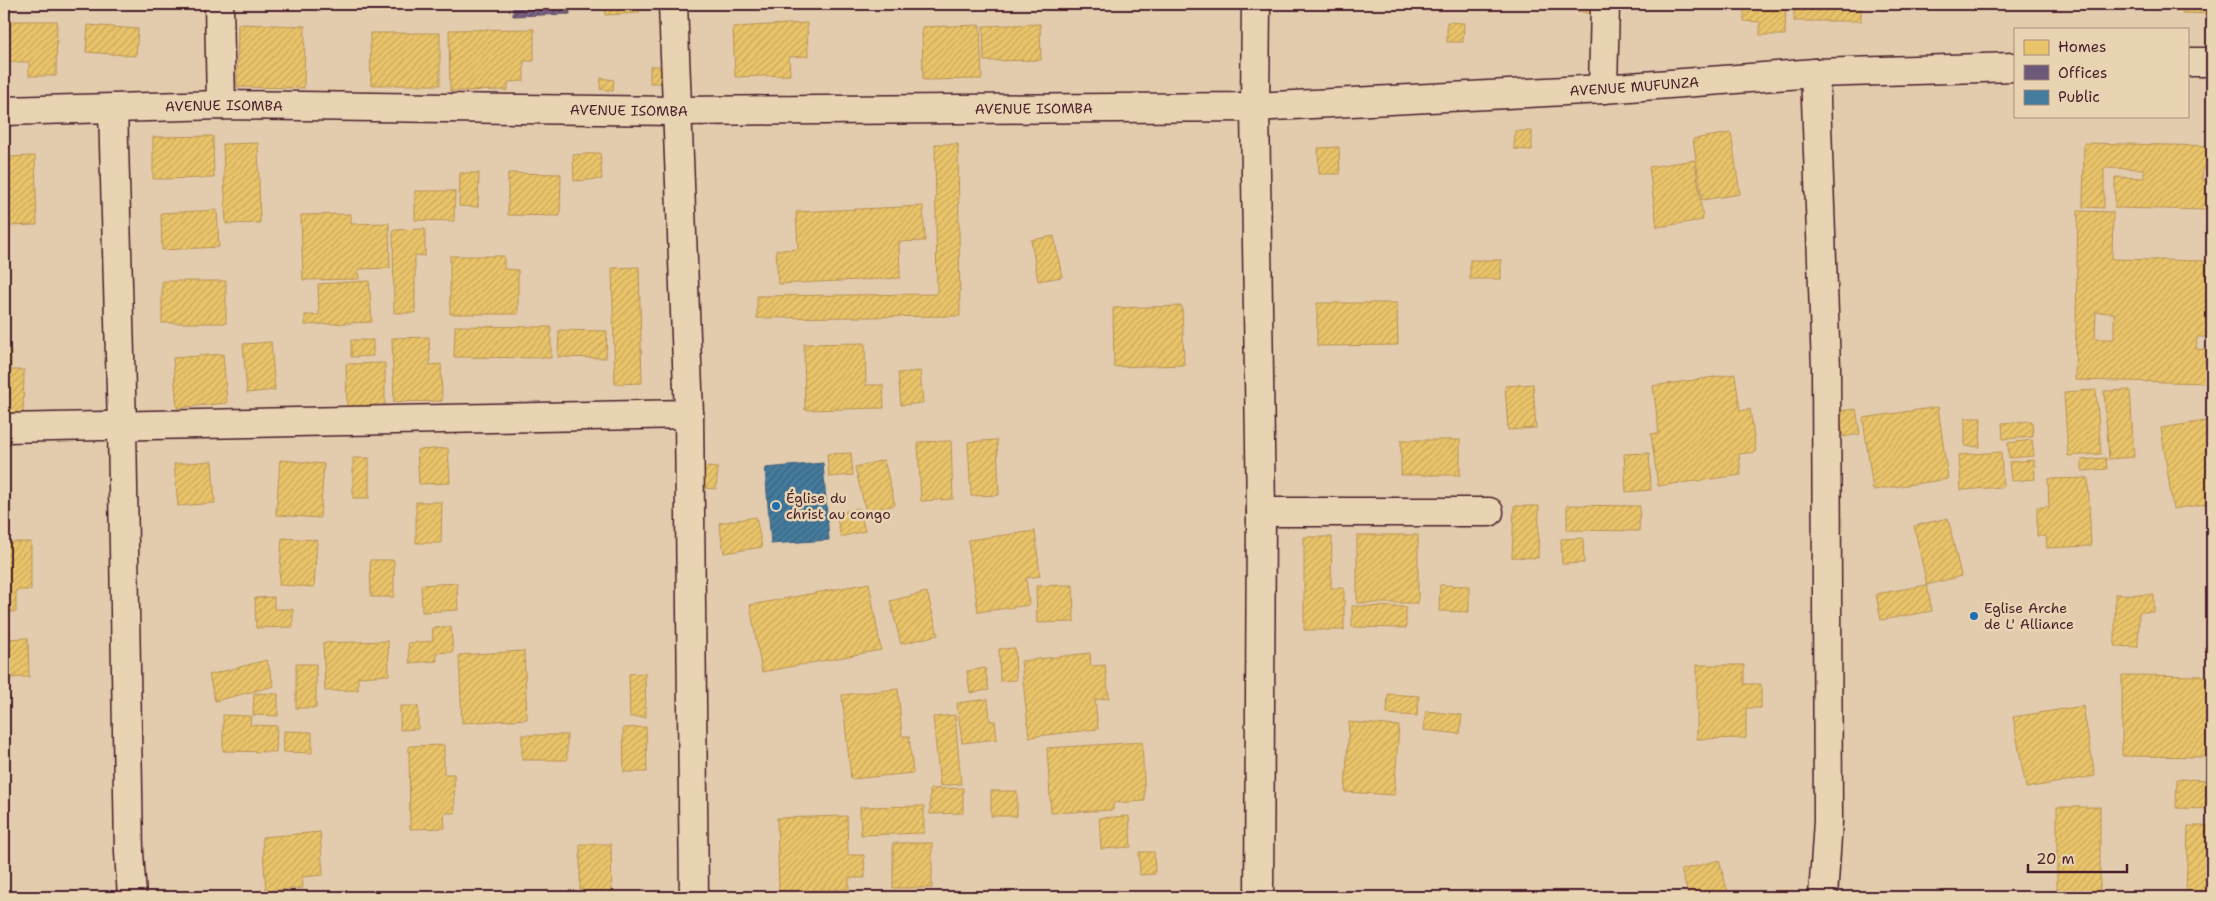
<svg xmlns="http://www.w3.org/2000/svg" width="2216" height="901" viewBox="0 0 2216 901" font-family="'Shantell Sans',sans-serif">
<defs>
<pattern id="homes-hatch" width="6" height="6" patternUnits="userSpaceOnUse" patternTransform="scale(1.25)"><rect width="6" height="6" fill="#e9c46a"/><path d="M-1 1l2-2M0 6l6-6M5 7l2-2" fill="none" stroke="#c9a85c"/></pattern>
<pattern id="offices-hatch" width="6" height="6" patternUnits="userSpaceOnUse" patternTransform="scale(1.25)"><rect width="6" height="6" fill="#6d597a"/><path d="M-1 1l2-2M0 6l6-6M5 7l2-2" fill="none" stroke="#84728b"/></pattern>
<pattern id="public-hatch" width="6" height="6" patternUnits="userSpaceOnUse" patternTransform="scale(1.25)"><rect width="6" height="6" fill="#457b9d"/><path d="M-1 1l2-2M0 6l6-6M5 7l2-2" fill="none" stroke="#3c6480"/></pattern>
</defs>
<rect width="100%" height="100%" fill="#e2ccad"/>
<filter id="ink" filterUnits="userSpaceOnUse"><feTurbulence type="fractalNoise" baseFrequency=".02" numOctaves="2"/><feDisplacementMap in="SourceGraphic" scale="10" xChannelSelector="R" yChannelSelector="G"/><feConvolveMatrix kernelMatrix="1 2 1 2 8 2 1 2 1" color-interpolation-filters="sRGB"/></filter>
<g filter="url(#ink)">
<g fill="url(#homes-hatch)" stroke="#b99257" fill-rule="evenodd">
<polygon points="605,4 639,4 639,13 605,15"/>
<polygon points="1555,4 1592,4 1593,15"/>
<polygon points="1744,4 1786,4 1785,35 1760,35 1760,22 1744,21"/>
<rect x="1794" y="4" width="67" height="17"/>
<polygon points="2183,4 2212,4 2212,14 2182,13"/>
<polygon points="4,21 57,21 56,76 29,76 29,62 4,62"/>
<polygon points="1447,22 1464,23 1463,42 1447,42"/>
<polygon points="807,23 808,56 789,57 790,75 735,77 733,27"/>
<polygon points="238,24 305,26 304,88 237,87"/>
<polygon points="1040,24 1041,60 984,61 983,26"/>
<polygon points="88,25 138,29 136,56 86,52"/>
<polygon points="980,25 982,79 923,80 922,27"/>
<polygon points="534,29 534,61 524,61 524,81 508,82 508,90 450,91 449,30"/>
<polygon points="370,33 440,33 440,85 371,85"/>
<polygon points="650,66 667,66 666,83 650,83"/>
<polygon points="601,78 614,80 613,91 600,89"/>
<polygon points="1515,131 1532,131 1532,150 1514,149"/>
<polygon points="1731,133 1740,194 1702,200 1693,139"/>
<polygon points="213,136 214,178 153,179 153,137"/>
<polygon points="258,143 260,223 226,224 223,144"/>
<polygon points="2084,143 2212,146 2212,169 2203,169 2202,180 2212,180 2212,210 2115,208 2115,177 2144,178 2144,169 2104,168 2104,208 2083,207"/>
<polygon points="935,144 958,144 960,316 757,318 757,296 937,294"/>
<polygon points="1339,147 1340,174 1319,174 1318,148"/>
<polygon points="600,153 602,179 574,181 573,155"/>
<polygon points="35,156 37,225 4,226 4,157"/>
<polygon points="1695,160 1703,220 1657,227 1649,167"/>
<polygon points="460,173 479,173 478,207 459,206"/>
<polygon points="508,173 561,174 560,216 508,215"/>
<polygon points="415,191 455,191 454,221 415,220"/>
<polygon points="923,206 925,241 899,242 900,278 778,284 776,250 798,249 796,212"/>
<polygon points="217,210 219,247 162,250 161,213"/>
<path d="M 2078,211 L 2113,212 L 2112,259 L 2207,261 L 2206,298 L 2212,298 L 2212,337 L 2197,337 L 2196,349 L 2212,350 L 2212,383 L 2075,380 ZM 2096,312 L 2114,313 L 2114,339 L 2095,339 Z"/>
<polygon points="351,214 351,224 389,223 390,268 358,269 359,279 303,280 301,215"/>
<polygon points="425,229 425,256 415,255 415,313 394,313 393,230"/>
<polygon points="1054,236 1062,277 1038,281 1031,240"/>
<polygon points="450,256 504,256 504,269 518,270 518,314 450,314"/>
<rect x="1470" y="260" width="31" height="19"/>
<polygon points="639,267 642,383 615,384 612,268"/>
<rect x="162" y="281" width="64" height="42"/>
<polygon points="369,281 372,322 305,325 305,315 319,315 318,284"/>
<polygon points="1317,303 1397,303 1398,345 1317,346"/>
<polygon points="1182,306 1184,365 1114,367 1113,308"/>
<polygon points="455,326 551,327 551,358 454,357"/>
<polygon points="559,330 607,331 606,358 558,357"/>
<polygon points="429,337 430,365 441,364 442,401 394,402 392,338"/>
<polygon points="351,340 373,340 373,356 351,357"/>
<polygon points="271,342 275,390 247,393 243,344"/>
<polygon points="865,343 866,385 883,385 884,408 805,410 804,344"/>
<polygon points="4,351 11,351 11,370 24,370 23,416 4,416"/>
<polygon points="223,354 227,403 177,408 173,358"/>
<polygon points="385,363 385,409 347,410 346,364"/>
<polygon points="920,371 923,403 901,405 898,373"/>
<polygon points="1735,374 1740,411 1750,409 1756,452 1739,454 1741,475 1658,486 1651,434 1659,433 1653,386"/>
<polygon points="1533,384 1536,428 1508,430 1505,386"/>
<polygon points="2096,390 2101,454 2068,456 2064,392"/>
<polygon points="2130,390 2134,457 2109,459 2104,391"/>
<polygon points="1938,407 1948,479 1873,490 1863,418"/>
<polygon points="1856,409 1860,434 1843,437 1839,411"/>
<polygon points="1965,418 1981,418 1980,447 1965,446"/>
<polygon points="2212,420 2212,503 2173,509 2161,428"/>
<polygon points="2032,421 2033,437 2003,439 2002,423"/>
<polygon points="997,440 999,495 971,496 968,442"/>
<rect x="1401" y="440" width="59" height="35"/>
<polygon points="2032,440 2034,456 2009,458 2008,443"/>
<polygon points="951,441 953,499 921,501 918,442"/>
<polygon points="448,448 450,483 419,484 417,450"/>
<polygon points="2001,452 2003,487 1961,490 1959,455"/>
<polygon points="851,453 853,475 829,477 827,454"/>
<polygon points="1649,453 1651,490 1626,492 1624,454"/>
<rect x="353" y="458" width="16" height="40"/>
<polygon points="2106,458 2107,469 2082,471 2082,460"/>
<polygon points="280,460 324,464 320,518 276,515"/>
<polygon points="884,460 895,505 866,512 855,467"/>
<polygon points="2034,460 2035,479 2011,481 2009,462"/>
<polygon points="212,461 215,503 178,506 174,464"/>
<polygon points="696,466 718,468 716,489 694,487"/>
<polygon points="2088,478 2091,546 2047,548 2046,536 2037,536 2037,507 2049,507 2048,479"/>
<polygon points="416,502 442,502 441,543 416,543"/>
<polygon points="1567,505 1640,506 1639,531 1567,530"/>
<polygon points="1514,506 1539,506 1538,558 1512,557"/>
<polygon points="859,508 865,531 841,537 836,514"/>
<polygon points="756,517 762,547 724,553 719,523"/>
<polygon points="1948,518 1961,576 1927,585 1914,526"/>
<polygon points="1035,531 1040,576 1026,578 1029,605 978,612 968,540"/>
<rect x="1357" y="535" width="61" height="68"/>
<polygon points="1304,537 1332,537 1331,588 1344,588 1344,630 1304,630"/>
<polygon points="282,538 317,540 314,587 279,585"/>
<polygon points="1583,538 1584,563 1562,564 1561,539"/>
<polygon points="4,542 31,542 31,590 16,590 16,612 4,612"/>
<polygon points="370,560 394,560 394,597 371,597"/>
<polygon points="457,583 458,610 422,612 421,585"/>
<polygon points="869,583 881,650 762,672 750,605"/>
<polygon points="1073,585 1074,622 1037,623 1036,586"/>
<polygon points="1440,585 1469,586 1469,612 1439,611"/>
<polygon points="1927,585 1932,611 1881,620 1876,594"/>
<polygon points="927,592 938,635 901,644 890,601"/>
<polygon points="2115,594 2154,595 2154,612 2139,612 2138,647 2115,646"/>
<polygon points="274,597 274,609 293,609 293,627 256,628 255,598"/>
<polygon points="1352,606 1406,607 1406,628 1352,627"/>
<polygon points="451,627 453,652 436,653 437,661 410,663 408,643 433,641 432,628"/>
<polygon points="28,638 29,677 6,678 8,737 4,737 4,639"/>
<polygon points="388,641 389,675 358,677 358,690 325,691 323,643"/>
<polygon points="1015,648 1016,680 1000,681 999,649"/>
<polygon points="524,651 527,719 462,723 459,655"/>
<polygon points="1090,653 1091,666 1105,665 1109,698 1095,700 1098,729 1029,737 1021,661"/>
<polygon points="267,660 274,686 215,701 209,675"/>
<rect x="296" y="664" width="20" height="44"/>
<polygon points="1697,665 1744,665 1744,684 1761,684 1761,708 1746,708 1746,738 1697,739"/>
<polygon points="985,668 989,690 970,693 967,671"/>
<polygon points="645,673 646,717 630,717 629,674"/>
<polygon points="2122,675 2212,676 2212,757 2122,756"/>
<polygon points="898,689 902,736 909,736 913,773 851,779 842,695"/>
<polygon points="254,693 278,694 278,716 253,715"/>
<polygon points="1388,694 1419,696 1417,716 1387,714"/>
<polygon points="988,699 990,721 995,721 997,739 962,743 957,703"/>
<polygon points="400,706 418,706 418,729 400,730"/>
<polygon points="2083,706 2095,776 2026,788 2013,717"/>
<polygon points="1426,711 1462,715 1460,734 1424,730"/>
<polygon points="223,715 251,716 250,725 277,726 276,752 223,751"/>
<polygon points="955,715 961,784 940,786 933,717"/>
<polygon points="1349,722 1399,726 1394,795 1345,792"/>
<polygon points="646,727 647,772 624,772 623,728"/>
<polygon points="284,731 312,732 312,753 283,752"/>
<rect x="522" y="735" width="45" height="25"/>
<polygon points="1142,742 1145,801 1113,803 1113,810 1051,813 1047,748"/>
<polygon points="444,745 444,774 454,774 455,813 444,813 445,828 410,829 409,746"/>
<polygon points="2177,779 2212,780 2212,809 2176,808"/>
<polygon points="963,788 963,813 930,814 930,789"/>
<rect x="991" y="791" width="26" height="25"/>
<polygon points="924,806 924,833 861,835 860,807"/>
<rect x="2057" y="807" width="43" height="90"/>
<polygon points="847,816 848,855 864,855 865,878 849,878 849,889 779,892 777,818"/>
<polygon points="1129,816 1131,847 1101,849 1099,818"/>
<polygon points="2188,826 2212,826 2212,897 2186,897"/>
<polygon points="320,832 323,875 302,877 303,888 266,891 262,837"/>
<rect x="893" y="843" width="39" height="45"/>
<polygon points="580,844 611,844 612,897 580,897"/>
<polygon points="1139,852 1154,852 1155,874 1140,875"/>
<polygon points="1719,860 1728,893 1710,897 1689,897 1681,870"/>
</g>
<polygon fill="url(#offices-hatch)" stroke="#624862" points="502,4 580,4 580,5 569,5 570,14 513,16 513,7 502,7"/>
<polygon fill="url(#public-hatch)" stroke="#465f7b" points="823,463 829,540 771,544 765,468"/>
<g fill="none" stroke-linecap="round" stroke-linejoin="round">
<defs>
<g id="minor">
<polyline points="219,4 221,105"/>
<polyline points="673,4 689,414 694,897"/>
<polyline points="1256,4 1255,107 1261,512 1259,897"/>
<polyline points="2187,62 2212,62"/>
<polyline points="1815,73 1826,367 1828,821 1823,897"/>
<polyline points="1603,89 1605,4"/>
<polyline points="113,109 122,426 129,852 132,897"/>
<path id="s1" d="M 4,111 L 221,105 L 676,111 L 1255,107 L 1603,89 L 1815,73 L 2015,67"/>
<polyline points="4,428 689,414"/>
<polyline points="1261,512 1489,512"/>
</g>
</defs>
<use href="#minor" stroke="#4a1f2b" stroke-width="31"/>
<use href="#minor" stroke="#e8d3b2" stroke-width="28"/>
</g>
</g>
<g fill="#1f6fb2" stroke="#e8d3b2" stroke-width="2">
<circle cx="776" cy="506" r="5"/>
<circle cx="1974" cy="616" r="5"/>
</g>
<g text-anchor="middle" stroke-width="5" stroke-linejoin="round" paint-order="stroke">
<g font-size="14" fill="#4a1f2b" stroke="#e8d3b2">
<text dy="5" stroke="none"><textPath href="#s1" startOffset="1631">AVENUE MUFUNZA</textPath></text>
<text dy="5" stroke="none"><textPath href="#s1" startOffset="220">AVENUE ISOMBA</textPath></text>
<text dy="5" stroke="none"><textPath href="#s1" startOffset="1030">AVENUE ISOMBA</textPath></text>
<text dy="5" stroke="none"><textPath href="#s1" startOffset="625">AVENUE ISOMBA</textPath></text>
</g>
<g font-size="14" fill="#4a1f2b" stroke="#e8d3b2" text-anchor="start">
<text x="786" y="503">Église du<tspan x="786" dy="16">christ au congo</tspan></text>
<text x="1984" y="613">Eglise Arche<tspan x="1984" dy="16">de L' Alliance</tspan></text>
</g>
</g>
<rect width="2216" height="901" fill="none" stroke="#e8d3b2" stroke-width="20"/>
<rect x="10" y="10" width="2196" height="881" fill="none" stroke="#4a1f2b" stroke-width="2" filter="url(#ink)"/>
<rect x="2014" y="28" width="175" height="90" fill="#e8d3b2" stroke="#a98b7c"/>
<rect x="2024" y="40" width="25" height="15" fill="#e9c46a" stroke="#a98b7c"/>
<text x="2058" y="52" font-size="15" fill="#4a1f2b">Homes</text>
<rect x="2024" y="65" width="25" height="15" fill="#6d597a" stroke="#a98b7c"/>
<text x="2058" y="78" font-size="15" fill="#4a1f2b">Offices</text>
<rect x="2024" y="90" width="25" height="15" fill="#457b9d" stroke="#a98b7c"/>
<text x="2058" y="102" font-size="15" fill="#4a1f2b">Public</text>
<path d="M2028 864v8h99v-8" fill="none" stroke="#4a1f2b" stroke-width="2.5"/>
<text x="2036" y="864" font-size="15" fill="#4a1f2b" stroke="#e8d3b2" stroke-width="4" paint-order="stroke">20 m</text>
</svg>
